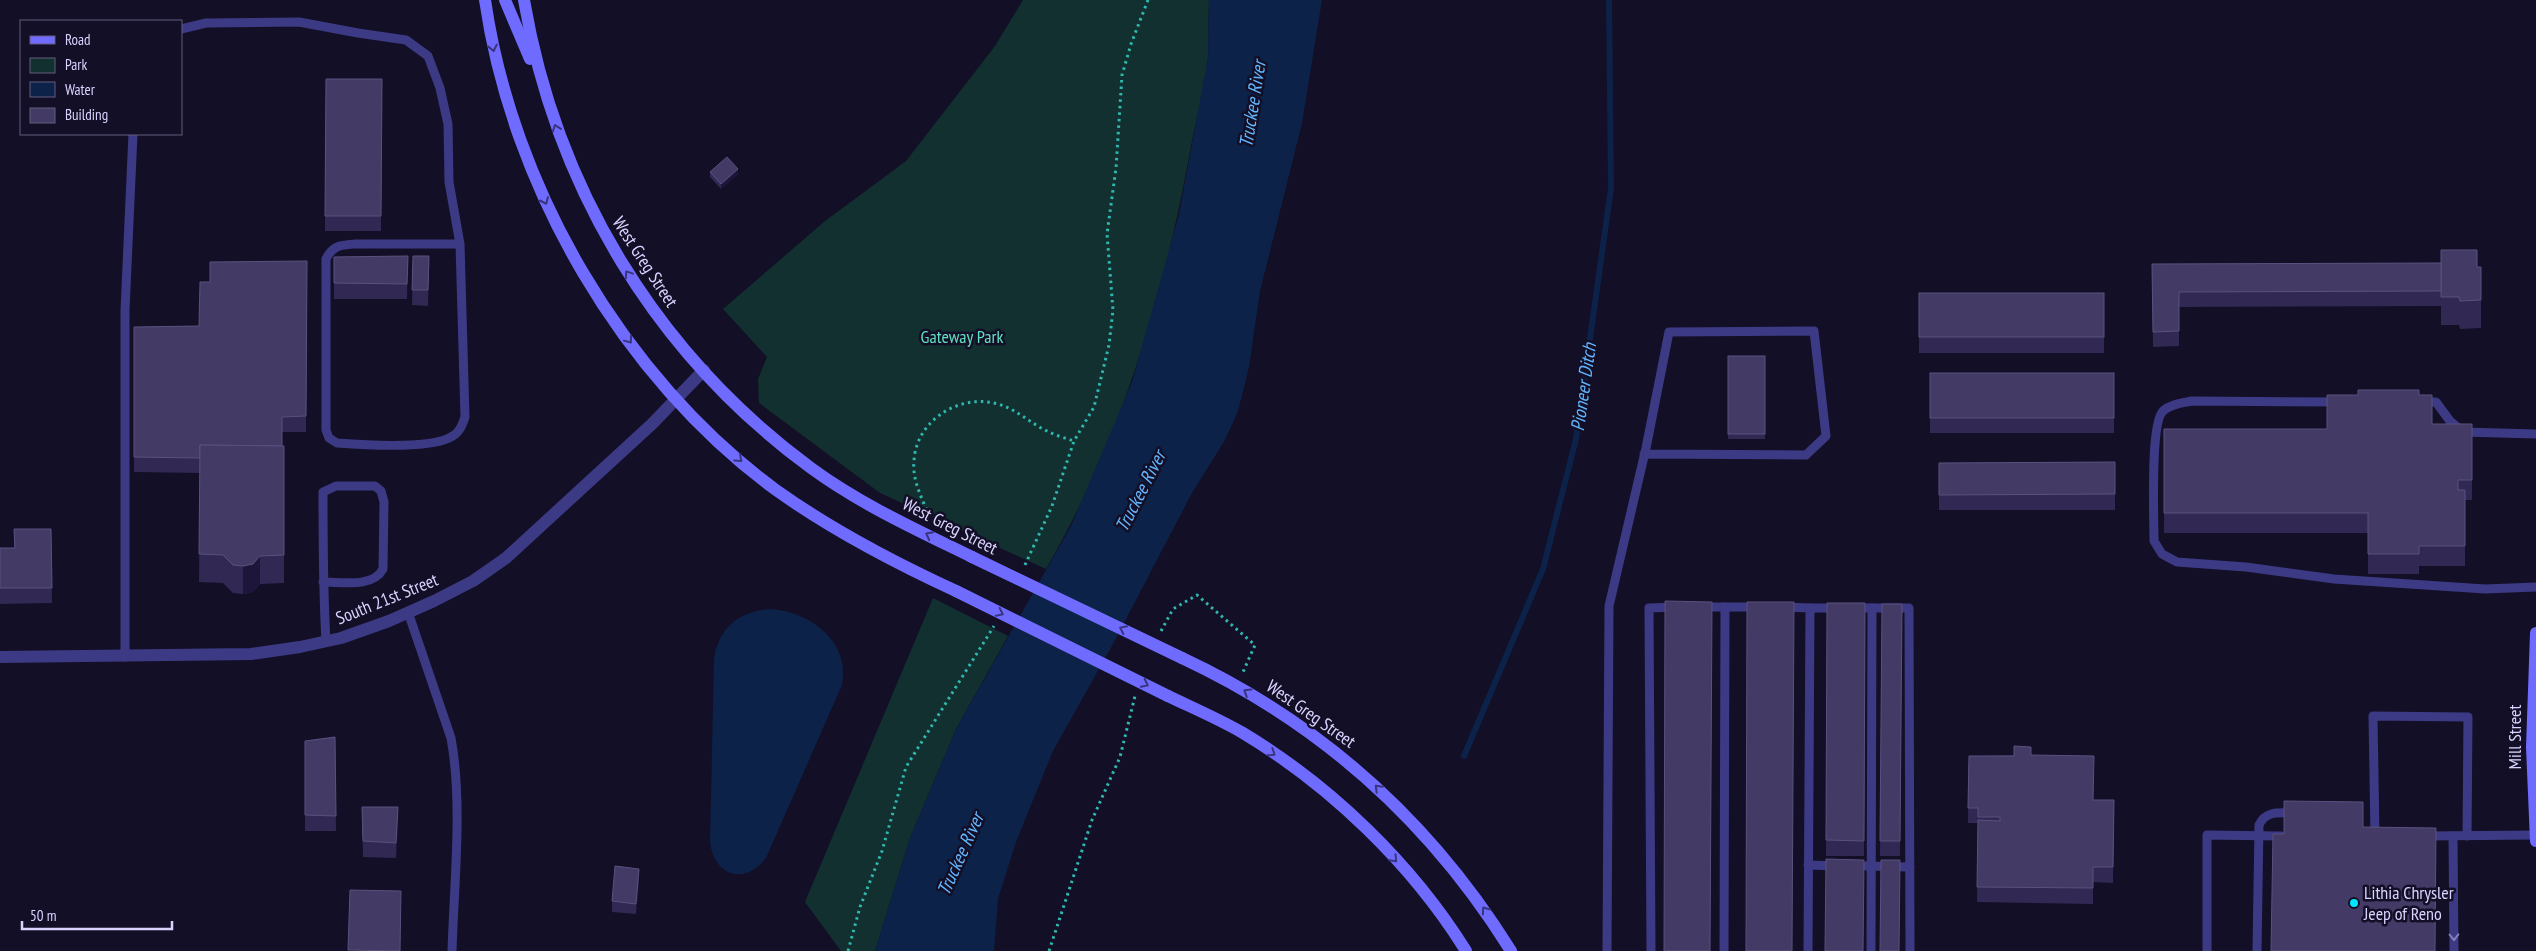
<svg xmlns="http://www.w3.org/2000/svg" width="2536" height="951" viewBox="0 0 2536 951" font-family="'PT Sans Narrow',sans-serif">
<rect width="100%" height="100%" fill="#130f26"/>
<g fill="#12302f">
<path d="M 1023,0 L 1209,0 C 1208,19 1209,38 1208,57 C 1204,90 1195,124 1189,157 C 1163,300 1119,443 1046,569 L 880,493 L 759,403 L 758,379 L 767,357 L 723,309 L 825,221 L 906,161 L 995,46 Z"/>
<polygon points="933,598 1008,636 956,729 910,838 875,951 841,951 805,902"/>
</g>
<g fill="#0c2248">
<polygon points="1209,0 1322,0 1302,123 1260,291 1249,367 1238,411 1225,440 1192,493 1113,644 1053,751 1016,842 998,899 994,951 875,951 910,838 956,729 1071,526 1132,382 1179,214 1208,57"/>
<path d="M 772,609 C 812,613 850,642 842,685 L 766,858 C 744,886 714,876 710,842 L 714,659 C 719,626 740,611 772,609 Z"/>
</g>
<g fill="none" stroke-linecap="round" stroke-linejoin="round">
<polyline stroke="#0c2248" stroke-width="6" points="1464,756 1543,569 1576,439 1611,188 1609,0"/>
<g stroke="#2fb8b0" stroke-width="3" stroke-dasharray="2.5 4" stroke-linecap="butt">
<path d="M 929,516 C 922,498 912,480 914,461 C 916,420 960,393 998,404 C 1016,409 1029,422 1045,430 C 1054,435 1065,438 1074,441"/>
<polyline points="1025,565 1052,506 1074,441 1094,407 1109,345 1113,310 1107,234 1116,168 1122,75 1131,44 1148,0"/>
<polyline points="1161,631 1173,609 1197,595 1255,645 1243,672"/>
<polyline points="848,951 860,907 882,851 906,767 994,626"/>
<polyline points="1049,951 1092,820 1120,757 1135,696"/>
</g>
<g stroke="#3d3a85" stroke-width="9">
<path d="M 181,29 L 206,23 L 299,22 L 358,33 L 406,40 L 428,56 L 440,88 L 448,124 L 449,182 L 460,244 L 465,417 C 462,426 459,434 449,438 C 426,449 364,445 337,443 L 329,438 L 326,430 L 326,259 C 333,245 341,245 355,244 L 460,244"/>
<path d="M 2339,402 L 2192,401 C 2182,403 2171,404 2163,411 C 2150,423 2154,519 2154,541 L 2162,554 L 2177,562 L 2246,567 L 2334,579 L 2485,589 L 2536,587"/>
<polyline points="2422,402 2436,402 2450,421 2463,432 2536,434"/>
<path d="M 323,582 C 342,582 373,588 383,569 L 384,502 L 381,491 L 375,486 L 336,486 L 323,492 C 323,542 323,591 326,641"/>
<polyline points="1701,607 1758,607"/>
<polyline points="1784,607 1810,608 1808,951"/>
<polyline points="1810,608 1837,608"/>
<polyline points="1855,608 1909,608 1910,951"/>
<path d="M 408,612 L 451,738 C 463,803 454,884 452,951"/>
<polyline points="125,657 125,310 133,134"/>
<polyline points="2426,836 2535,835"/>
<polyline points="2453,836 2454,951"/>
<polyline points="2375,837 2373,716 2468,717 2467,836"/>
<polyline points="1808,865 1838,866"/>
<polyline points="1866,866 1910,867"/>
<polyline points="1607,951 1609,606 1646,448 1669,332 1814,331 1826,436 1806,455 1644,454"/>
<polyline points="1651,951 1649,608 1676,607"/>
<polyline points="1724,951 1725,607"/>
<polyline points="1871,951 1872,608"/>
<polyline points="2207,951 2207,835 2281,836"/>
<path d="M 2257,951 L 2259,825 C 2266,810 2280,813 2294,813"/>
</g>
<polyline stroke="#3d3a85" stroke-width="12" points="0,657 251,654 300,647 341,638 389,621 434,601 473,581 506,558 652,424 704,370"/>
<g stroke="#6f6bff" stroke-width="12">
<path d="M 485,0 C 512,187 623,378 776,490 C 832,530 893,562 956,591"/>
<polyline points="505,0 530,59"/>
<path d="M 524,0 C 556,188 656,354 811,468 C 860,504 917,530 972,557"/>
<polyline points="2536,633 2532,747 2536,841"/>
<path d="M 1182,658 C 1321,723 1430,821 1511,951"/>
<path d="M 1168,696 C 1193,708 1219,719 1243,733 C 1331,786 1412,864 1466,951"/>
</g>
<g stroke="#6f6bff" stroke-width="12">
<polyline points="972,557 1182,658"/>
<polyline points="956,591 1168,696"/>
</g>
</g>
<g fill="#312854">
<polygon points="326,79 382,79 381,231 325,231"/>
<polygon points="710,172 738,174 721,189 710,177"/>
<polygon points="408,256 407,299 334,299 334,257"/>
<polygon points="413,256 429,256 428,306 412,305"/>
<polygon points="307,261 306,432 282,432 282,446 284,446 284,583 260,584 253,592 243,594 233,593 223,583 199,582 200,473 134,472 134,327 199,326 210,282"/>
<polygon points="2152,264 2481,267 2481,328 2460,329 2459,325 2441,325 2441,306 2179,307 2179,346 2153,347"/>
<rect x="1919" y="293" width="185" height="60"/>
<rect x="1728" y="356" width="37" height="83"/>
<rect x="1930" y="373" width="184" height="60"/>
<polygon points="2419,395 2432,424 2472,424 2472,500 2465,500 2465,566 2419,566 2419,574 2368,574 2368,533 2164,533 2164,429 2327,429"/>
<polygon points="2115,462 2115,510 1939,510 1939,463"/>
<polygon points="14,529 51,529 52,603 0,604 0,548 14,548"/>
<polygon points="1827,603 1865,603 1864,856 1826,856"/>
<polygon points="1882,604 1902,604 1900,856 1880,856"/>
<polygon points="335,737 336,831 305,831 305,741"/>
<polygon points="2031,755 2094,800 2114,800 2113,883 2093,882 2093,904 1977,902 1978,823 1968,823 1969,756"/>
<polygon points="362,807 398,823 396,858 363,857"/>
<polygon points="639,879 636,914 612,912 612,901"/>
</g>
<g fill="#1d163a">
<polygon points="738,169 738,174 721,189 721,184"/>
<polygon points="260,556 260,584 253,592 243,594 243,566"/>
<polygon points="398,807 398,823 396,858 396,843"/>
<polygon points="639,869 639,879 636,914 636,904"/>
</g>
<g fill="#433a66" stroke="#5a527e">
<polygon points="326,79 382,79 381,216 325,216"/>
<polygon points="727,157 738,169 721,184 710,172"/>
<polygon points="2441,250 2477,250 2477,267 2481,267 2481,300 2460,301 2459,297 2441,297"/>
<polygon points="408,256 407,284 334,283 334,257"/>
<polygon points="413,256 429,256 428,290 412,290"/>
<polygon points="307,261 306,416 282,417 282,446 200,445 200,458 134,457 134,327 199,326 200,282 210,282 210,262"/>
<polygon points="2441,263 2441,291 2179,292 2179,331 2153,332 2152,264"/>
<rect x="1919" y="293" width="185" height="44"/>
<rect x="1728" y="356" width="37" height="78"/>
<rect x="1930" y="373" width="184" height="45"/>
<polygon points="2358,390 2419,390 2419,395 2432,395 2432,424 2472,424 2472,480 2458,480 2458,490 2465,490 2465,546 2419,546 2419,554 2368,554 2368,513 2164,513 2164,429 2327,429 2327,395 2358,395"/>
<polygon points="200,445 284,446 284,555 260,556 253,564 243,566 233,565 223,555 199,554"/>
<polygon points="2115,462 2115,494 1939,495 1939,463"/>
<polygon points="14,529 51,529 52,588 0,588 0,548 15,548"/>
<polygon points="1665,601 1712,602 1710,951 1664,951"/>
<polygon points="1747,602 1794,602 1792,951 1746,951"/>
<polygon points="1827,603 1865,603 1864,841 1826,840"/>
<polygon points="1882,604 1902,604 1900,841 1880,841"/>
<polygon points="335,737 336,816 305,815 305,741"/>
<polygon points="2014,746 2031,747 2031,755 2094,756 2093,800 2114,800 2113,867 2093,867 2093,888 1977,887 1978,820 2000,821 2000,817 1978,817 1978,808 1968,808 1969,756 2014,756"/>
<polygon points="2284,801 2363,802 2363,827 2436,828 2435,951 2271,951 2273,834 2284,834"/>
<polygon points="362,807 398,807 396,843 363,841"/>
<polygon points="1826,859 1864,860 1863,951 1825,951"/>
<polygon points="1881,860 1900,860 1899,951 1880,951"/>
<polygon points="615,866 639,869 636,904 612,901"/>
<polygon points="350,890 401,891 400,951 348,950"/>
</g>
<defs><path id="oneway-chevron" d="M-2-3.5L2.5 0L-2 3.5" fill="none" stroke-width="1.6" stroke-linecap="round" stroke-linejoin="round" transform="scale(1.25)"/></defs>
<g stroke="#38347d">
<use href="#oneway-chevron" transform="translate(493 48) rotate(78)"/>
<use href="#oneway-chevron" transform="translate(556 128) rotate(-110)"/>
<use href="#oneway-chevron" transform="translate(545 201) rotate(66)"/>
<use href="#oneway-chevron" transform="translate(628 274) rotate(-124)"/>
<use href="#oneway-chevron" transform="translate(629 340) rotate(53)"/>
<use href="#oneway-chevron" transform="translate(739 459) rotate(42)"/>
<use href="#oneway-chevron" transform="translate(929 535) rotate(-153)"/>
<use href="#oneway-chevron" transform="translate(1000 613) rotate(26)"/>
<use href="#oneway-chevron" transform="translate(1123 629) rotate(-154)"/>
<use href="#oneway-chevron" transform="translate(1145 684) rotate(26)"/>
<use href="#oneway-chevron" transform="translate(1247 692) rotate(-148)"/>
<use href="#oneway-chevron" transform="translate(1272 753) rotate(34)"/>
<use href="#oneway-chevron" transform="translate(1378 788) rotate(-135)"/>
<use href="#oneway-chevron" transform="translate(1394 859) rotate(47)"/>
<use href="#oneway-chevron" transform="translate(1485 910) rotate(-125)"/>
</g>
<use stroke="#837fbc" href="#oneway-chevron" transform="translate(2454 937) rotate(89)"/>
<circle fill="#00e5ff" stroke="#130f26" stroke-width="2" cx="2354" cy="903" r="5"/>
<g text-anchor="middle" stroke-width="5" stroke-linejoin="round" paint-order="stroke">
<g font-size="18" fill="#d9d4ff" stroke="#130f26">
<text transform="translate(645 262) rotate(57)" y="6">West Greg Street</text>
<text transform="translate(950 526) rotate(27)" y="6">West Greg Street</text>
<text transform="translate(387 599) rotate(-22)" y="6">South 21st Street</text>
<text transform="translate(1311 714) rotate(35)" y="6">West Greg Street</text>
<text transform="translate(2515 737) rotate(-90)" y="6">Mill Street</text>
</g>
<g font-size="18" fill="#5fe0c0" stroke="#130f26">
<text x="962" y="343">Gateway Park</text>
</g>
<g font-size="18" fill="#d9d4ff" stroke="#130f26" text-anchor="start">
<text x="2364" y="899">Lithia Chrysler<tspan x="2364" dy="21">Jeep of Reno</tspan></text>
</g>
<g font-size="19" font-style="italic" fill="#62b6ff" stroke="#130f26">
<text transform="translate(1252 104) rotate(-81)" y="7">Truckee River</text>
<text transform="translate(1583 387) rotate(-82)" y="7">Pioneer Ditch</text>
<text transform="translate(1140 491) rotate(-63)" y="7">Truckee River</text>
<text transform="translate(960 854) rotate(-66)" y="7">Truckee River</text>
</g>
</g>
<rect x="20" y="20" width="162" height="115" fill="#130f26" stroke="#625e7d"/>
<rect x="30" y="36" width="25" height="8" fill="#6f6bff" stroke="#625e7d"/>
<text x="65" y="45" font-size="15" fill="#d9d4ff">Road</text>
<rect x="30" y="58" width="25" height="15" fill="#12302f" stroke="#625e7d"/>
<text x="65" y="70" font-size="15" fill="#d9d4ff">Park</text>
<rect x="30" y="82" width="25" height="15" fill="#0c2248" stroke="#625e7d"/>
<text x="65" y="95" font-size="15" fill="#d9d4ff">Water</text>
<rect x="30" y="108" width="25" height="15" fill="#433a66" stroke="#625e7d"/>
<text x="65" y="120" font-size="15" fill="#d9d4ff">Building</text>
<path d="M22 921v8h150v-8" fill="none" stroke="#d9d4ff" stroke-width="2.5"/>
<text x="30" y="921" font-size="15" fill="#d9d4ff" stroke="#130f26" stroke-width="4" paint-order="stroke">50 m</text>
</svg>
